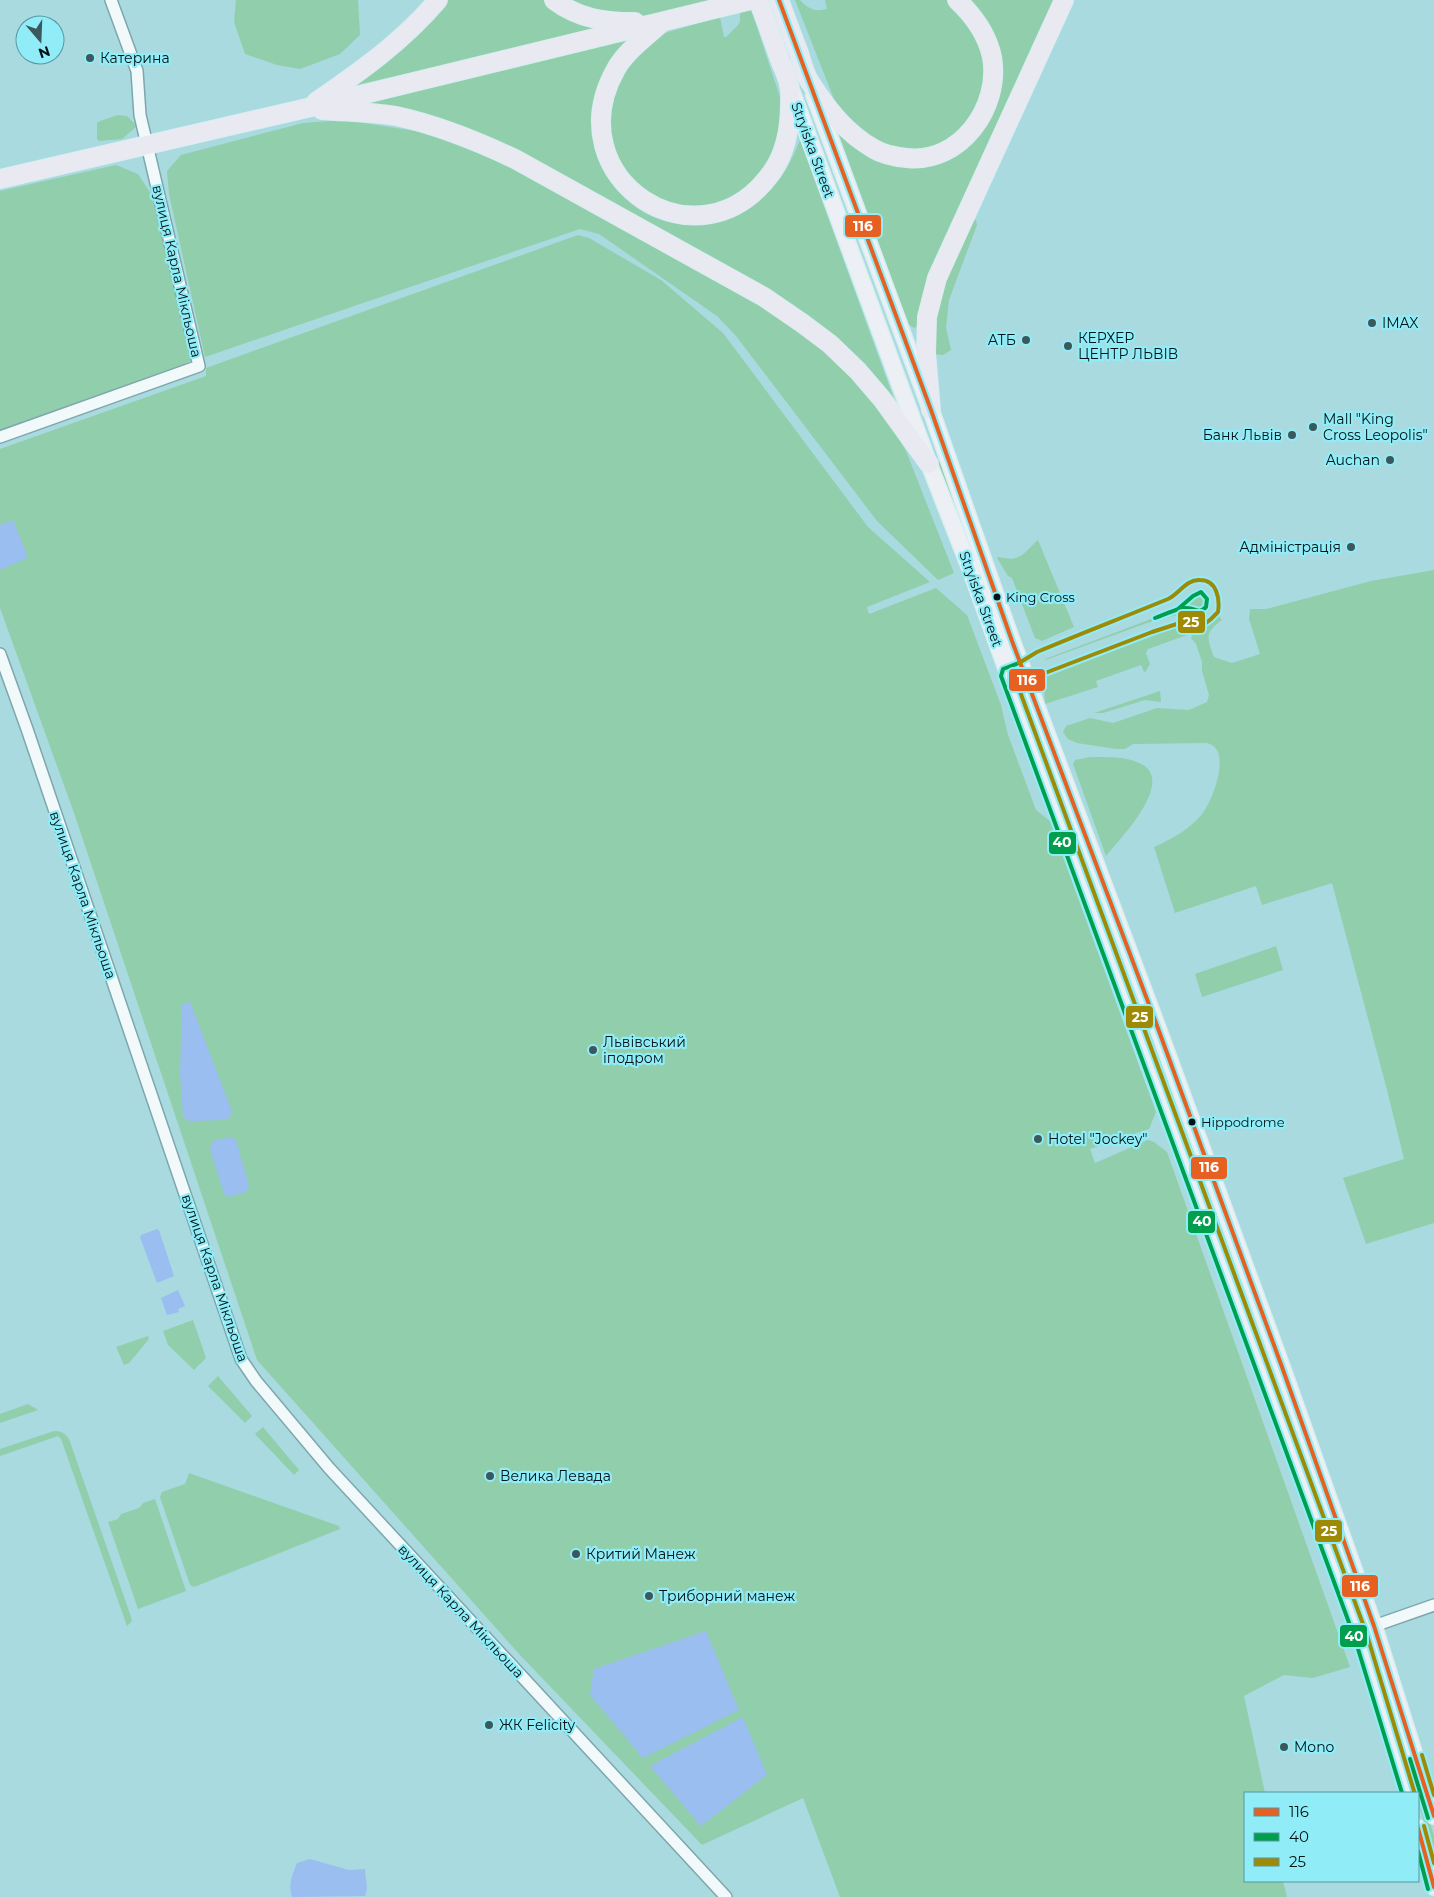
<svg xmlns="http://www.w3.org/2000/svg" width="1434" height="1897" viewBox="0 0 1434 1897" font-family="Montserrat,sans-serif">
<rect width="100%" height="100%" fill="#a8dae0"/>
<g fill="#91ceac">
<polygon points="236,0 358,0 360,35 340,54 300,69 277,65 245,54 234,22"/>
<polygon points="446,0 547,0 617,26 348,87"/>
<polygon points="560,0 713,0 658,14 618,18"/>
<polygon points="748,0 781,100 782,134 771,163 738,197 707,207 678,207 636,190 610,149 609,108 628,63 650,41 665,33 720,17 724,37 726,37 738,25 740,21 740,11"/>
<path d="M 795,0 L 800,0 C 808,9 815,12 827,9 L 825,0 L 949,0 L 962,10 L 985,56 L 984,93 L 967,125 L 945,145 L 911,152 L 877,144 L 851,122 L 834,99 Z"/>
<polygon points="969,0 1056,0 919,325 914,328 908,324 838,132 874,157 896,166 921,166 992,111 983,18"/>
<path d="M 635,36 C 622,52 605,68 598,88 C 590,109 594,130 601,151 C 606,166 611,182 623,195 C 662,240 733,228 772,188 C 785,175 793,157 800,140 L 894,399 L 847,348 L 814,321 L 779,298 L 399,108 L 369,103 Z"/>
<polygon points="118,115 127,116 137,126 122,139 99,141 97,139 97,123 100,121"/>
<polygon points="345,120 447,136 484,152 779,316 825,348 876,401 906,451 954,573 938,580 877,521 736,336 717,316 599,234 580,229 205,357 169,194 167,171 181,155 303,123"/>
<polygon points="116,165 138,174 151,194 192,354 192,360 183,365 0,430 0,191"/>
<polygon points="976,220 977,225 949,300 946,328 951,350 943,355 931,354 933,315 966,222"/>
<polygon points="578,235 589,238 661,280 723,333 868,527 930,582 867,607 869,614 936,588 967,615 1001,705 1008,735 1036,810 1050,821 1156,1112 1149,1129 1090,1149 1095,1163 1148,1140 1154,1142 1167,1152 1350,1667 1313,1678 1284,1675 1244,1696 1265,1793 1245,1793 1245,1881 1283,1881 1287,1897 840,1897 803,1798 702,1845 520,1655 257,1360 74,813 0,608 0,449 206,376 206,368"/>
<polygon points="940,461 1007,643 1005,646 935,464"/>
<path d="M 1038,540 L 1074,627 L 1042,641 L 1035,638 L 1012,578 L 1008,576 L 997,558 L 999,557 C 1021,563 1024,552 1038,540 Z"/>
<path d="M 1434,570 L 1434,1223 L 1366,1244 L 1343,1178 L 1404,1159 L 1387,1090 L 1332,883 L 1262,905 L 1256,886 L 1175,913 L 1154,847 C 1172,839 1190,829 1202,814 C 1213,801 1234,745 1205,743 L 1133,744 L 1125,749 L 1116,749 L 1077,743 L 1068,739 L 1063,732 L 1066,726 L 1090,718 L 1113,723 L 1157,708 L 1189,710 L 1207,702 L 1209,695 L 1202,671 L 1202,662 L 1196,644 L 1191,638 L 1195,626 L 1209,624 L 1218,615 L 1222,620 C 1204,633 1207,637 1214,657 L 1232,663 L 1260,654 L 1249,619 L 1250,609 L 1266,609 L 1371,581 Z"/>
<circle cx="1198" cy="603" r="9"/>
<polygon points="1174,608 1177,615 1147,623 1043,661 1048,658 1146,621"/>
<path d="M 1184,622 L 1193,626 L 1187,635 L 1148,649 L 1146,653 L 1150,664 L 1146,671 L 1144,672 L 1141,665 L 1096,681 L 1098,687 L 1045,704 C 1044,688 1043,674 1057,665 L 1173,623 Z"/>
<polygon points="1022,691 1027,694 1175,1095 1177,1104 1176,1106 1172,1104 1022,695"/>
<polygon points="1160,691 1161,702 1145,700 1103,713 1094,713"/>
<path d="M 1090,757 C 1107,757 1129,756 1143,765 C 1174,784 1119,840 1106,856 L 1073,764 L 1075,760 Z"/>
<polygon points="1276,946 1283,970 1202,997 1195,974"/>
<polygon points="1186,1129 1191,1132 1370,1629 1410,1753 1434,1836 1434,1858 1418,1801 1418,1793 1416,1793 1364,1631 1184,1134"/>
<polygon points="193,1320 206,1358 194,1370 168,1345 163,1331"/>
<polygon points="148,1336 149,1339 129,1363 124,1365 116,1347"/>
<polygon points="218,1376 252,1416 245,1423 208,1386"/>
<polygon points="28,1404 38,1410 0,1423 0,1414"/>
<polygon points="263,1427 299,1470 294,1475 255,1434"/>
<path d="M 54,1431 C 61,1431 65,1433 69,1439 L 130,1614 L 132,1621 L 127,1626 L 61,1439 L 58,1436 L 0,1456 L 0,1449 Z"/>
<polygon points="189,1473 339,1526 340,1529 194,1587 190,1585 160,1497 162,1492 185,1484"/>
<polygon points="155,1499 186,1591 138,1609 108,1522 118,1519 121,1514 139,1508 143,1503"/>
</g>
<g fill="#9abeef">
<polygon points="13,520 27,555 25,559 0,570 0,525"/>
<polygon points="190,1002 232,1111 230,1117 226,1120 189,1121 183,1116 180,1074 182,1004"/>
<polygon points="231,1137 236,1140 249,1186 246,1192 229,1197 224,1194 210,1149 213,1141"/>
<polygon points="157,1229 159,1230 174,1276 157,1283 140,1237 141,1235"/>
<polygon points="178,1290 185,1306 178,1309 179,1312 167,1315 161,1298"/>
<polygon points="706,1631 739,1710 643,1758 590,1695 594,1669"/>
<polygon points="743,1717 767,1775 701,1826 650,1766"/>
<path d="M 310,1859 L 349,1870 L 365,1869 L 367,1889 L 365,1896 L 292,1897 C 288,1885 292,1875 297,1863 Z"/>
</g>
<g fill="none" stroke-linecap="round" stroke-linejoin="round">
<defs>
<g id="minor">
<polyline points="0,437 199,366 140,115 137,71 111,0"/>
<polyline points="0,654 27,729 241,1359 256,1381 329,1468 726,1897"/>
<polyline points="1374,1626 1434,1605"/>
</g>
<g id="major">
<polyline points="792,92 929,464 971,571 1147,1059 1361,1637 1408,1793"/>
<polyline points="814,95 931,410 1012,641 1156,1023 1282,1367 1374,1626 1434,1816"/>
<polyline points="1418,1828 1434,1887"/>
</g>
<g id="highway">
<path d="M 554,0 C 579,19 605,22 635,22"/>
<path d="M 779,0 C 786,18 792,36 799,53 C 802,63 804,73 810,82 C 827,109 846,133 874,149 C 884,155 896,157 907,158 C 960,164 1001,107 992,57 C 987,34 974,16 957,0"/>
<path d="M 660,24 C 645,38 626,51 616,69 C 554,179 700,274 772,172 C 786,152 790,129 790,104 C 790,98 791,91 789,85 C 788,77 783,68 780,60 C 773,40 766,20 758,0"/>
<path d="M 316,102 C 362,70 401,43 438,0"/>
<path d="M 322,110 C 347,112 372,112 396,116 C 438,125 477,141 515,159 L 764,297 L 802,323 L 830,344 L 858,371 L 882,399 L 929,464"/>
<polyline points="0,179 307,108 751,0"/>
<polyline points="931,410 926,353 927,317 937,278 1064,0"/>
</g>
</defs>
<use href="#minor" stroke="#7ea7ac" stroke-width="14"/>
<use href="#major" stroke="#d8eef1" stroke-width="18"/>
<use href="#highway" stroke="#d8eef1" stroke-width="20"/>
<use href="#minor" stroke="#f2f9fa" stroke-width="11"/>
<use href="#major" stroke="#ecf0f4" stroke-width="15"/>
<use href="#highway" stroke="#e9e9f2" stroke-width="18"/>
<defs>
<g id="bus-1">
<polyline points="779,0 931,410 1012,641 1156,1023 1282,1367 1374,1626 1434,1816"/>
<polyline points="1418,1828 1434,1887"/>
</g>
<g id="bus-2">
<path d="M 1201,592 L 1207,599 L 1206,607 C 1198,615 1196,608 1187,608 C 1180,607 1163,615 1155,618 L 1178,609 L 1193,596 Z"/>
<polyline points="1019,663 1003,669 1001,676 1355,1639 1402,1793"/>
<polyline points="1410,1759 1428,1818"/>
<polyline points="1418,1851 1428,1889"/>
</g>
<g id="bus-3">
<path d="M 1019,663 L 1037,652 C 1080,634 1124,617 1168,599 C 1179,594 1186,579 1200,580 C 1217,580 1220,599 1218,612 L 1211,619 L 1206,623 L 1197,624 L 1186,621 L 1152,632 L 1045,673 L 1023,675 L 1015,678 L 1367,1635 L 1414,1791"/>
<polyline points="1422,1755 1434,1795"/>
<polyline points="1424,1826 1434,1863"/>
</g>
</defs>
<use href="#bus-1" stroke="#90edf8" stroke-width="8"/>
<use href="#bus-2" stroke="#90edf8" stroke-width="8"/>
<use href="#bus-3" stroke="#90edf8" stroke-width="8"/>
<use href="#bus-1" stroke="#e66121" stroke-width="4"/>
<use href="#bus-2" stroke="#009f4e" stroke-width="4"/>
<use href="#bus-3" stroke="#9f8a06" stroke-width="4"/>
</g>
<g fill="#3b595c" stroke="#90edf8" stroke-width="2">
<circle cx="90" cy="58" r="5"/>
<circle cx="1372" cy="323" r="5"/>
<circle cx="1026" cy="340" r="5"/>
<circle cx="1068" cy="346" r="5"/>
<circle cx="1313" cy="427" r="5"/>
<circle cx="1292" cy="435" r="5"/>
<circle cx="1390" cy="460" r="5"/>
<circle cx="1351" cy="547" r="5"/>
<circle cx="593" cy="1050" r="5"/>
<circle cx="1038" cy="1139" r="5"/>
<circle cx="490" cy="1476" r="5"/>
<circle cx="576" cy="1554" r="5"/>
<circle cx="649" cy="1596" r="5"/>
<circle cx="489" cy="1725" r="5"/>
<circle cx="1284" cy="1747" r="5"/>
</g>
<g fill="#011315" stroke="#90edf8" stroke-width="2">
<circle cx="997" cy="597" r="4.5"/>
<circle cx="1192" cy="1122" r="4.5"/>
</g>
<g text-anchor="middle" stroke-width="4.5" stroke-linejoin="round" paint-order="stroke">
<g font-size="13" fill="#011315" stroke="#90edf8" text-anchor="start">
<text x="1006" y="602">King Cross</text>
<text x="1201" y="1127">Hippodrome</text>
</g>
<g font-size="14" fill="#011315" stroke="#90edf8" text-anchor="start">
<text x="100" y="63">Катерина</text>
<text x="1382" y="328">IMAX</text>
<text x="1078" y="343">КЕРХЕР<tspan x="1078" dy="16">ЦЕНТР ЛЬВІВ</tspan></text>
<text x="1016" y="345" text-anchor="end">АТБ</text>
<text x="1323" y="424">Mall "King<tspan x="1323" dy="16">Cross Leopolis"</tspan></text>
<text x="1282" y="440" text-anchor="end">Банк Львів</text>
<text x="1380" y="465" text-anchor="end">Auchan</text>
<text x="1341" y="552" text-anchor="end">Адміністрація</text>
<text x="603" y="1047">Львівський<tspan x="603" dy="16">іподром</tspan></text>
<text x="1048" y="1144">Hotel "Jockey"</text>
<text x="500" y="1481">Велика Левада</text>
<text x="586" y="1559">Критий Манеж</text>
<text x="659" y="1601">Триборний манеж</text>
<text x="499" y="1730">ЖК Felicity</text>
<text x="1294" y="1752">Mono</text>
</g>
<g font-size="14" fill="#011315" stroke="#90edf8">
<text transform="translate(813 150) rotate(70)" y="5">Stryiska Street</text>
<text transform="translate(177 271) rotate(77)" y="5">вулиця Карла Мікльоша</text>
<text transform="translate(981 599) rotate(70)" y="5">Stryiska Street</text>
<text transform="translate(83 895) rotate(71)" y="5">вулиця Карла Мікльоша</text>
<text transform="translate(215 1278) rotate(71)" y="5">вулиця Карла Мікльоша</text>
<text transform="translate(461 1611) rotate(47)" y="5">вулиця Карла Мікльоша</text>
</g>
</g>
<g stroke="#90edf8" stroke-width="2">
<rect x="844" y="214" width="38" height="24" rx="5" fill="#e66121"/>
<rect x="1177" y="610" width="29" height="24" rx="5" fill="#9f8a06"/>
<rect x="1008" y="668" width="38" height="24" rx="5" fill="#e66121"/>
<rect x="1048" y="831" width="29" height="24" rx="5" fill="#009f4e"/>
<rect x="1125" y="1005" width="29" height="24" rx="5" fill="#9f8a06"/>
<rect x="1190" y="1156" width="38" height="24" rx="5" fill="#e66121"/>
<rect x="1187" y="1210" width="29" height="24" rx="5" fill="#009f4e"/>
<rect x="1314" y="1519" width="29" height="24" rx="5" fill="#9f8a06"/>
<rect x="1341" y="1574" width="38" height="24" rx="5" fill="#e66121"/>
<rect x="1339" y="1624" width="29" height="24" rx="5" fill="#009f4e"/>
</g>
<g font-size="14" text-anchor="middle" font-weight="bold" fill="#fff">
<text x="863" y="231">116</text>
<text x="1191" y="627">25</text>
<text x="1027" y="685">116</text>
<text x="1062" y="847">40</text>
<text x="1140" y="1022">25</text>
<text x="1209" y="1172">116</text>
<text x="1202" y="1226">40</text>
<text x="1329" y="1536">25</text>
<text x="1360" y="1591">116</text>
<text x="1354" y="1641">40</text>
</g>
<rect x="1244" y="1792" width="175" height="90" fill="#90edf8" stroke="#57969d"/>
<rect x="1254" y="1808" width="25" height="8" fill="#e66121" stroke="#57969d"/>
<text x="1289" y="1817" font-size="15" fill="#011315">116</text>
<rect x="1254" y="1833" width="25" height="8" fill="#009f4e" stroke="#57969d"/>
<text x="1289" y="1842" font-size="15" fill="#011315">40</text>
<rect x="1254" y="1858" width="25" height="8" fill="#9f8a06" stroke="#57969d"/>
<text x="1289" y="1867" font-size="15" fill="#011315">25</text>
<g transform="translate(40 40) rotate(161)"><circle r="24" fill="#90edf8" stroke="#57969d"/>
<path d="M0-4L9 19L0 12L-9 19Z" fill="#3b595c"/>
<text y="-8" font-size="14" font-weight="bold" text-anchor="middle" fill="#011315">N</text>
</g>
</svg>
